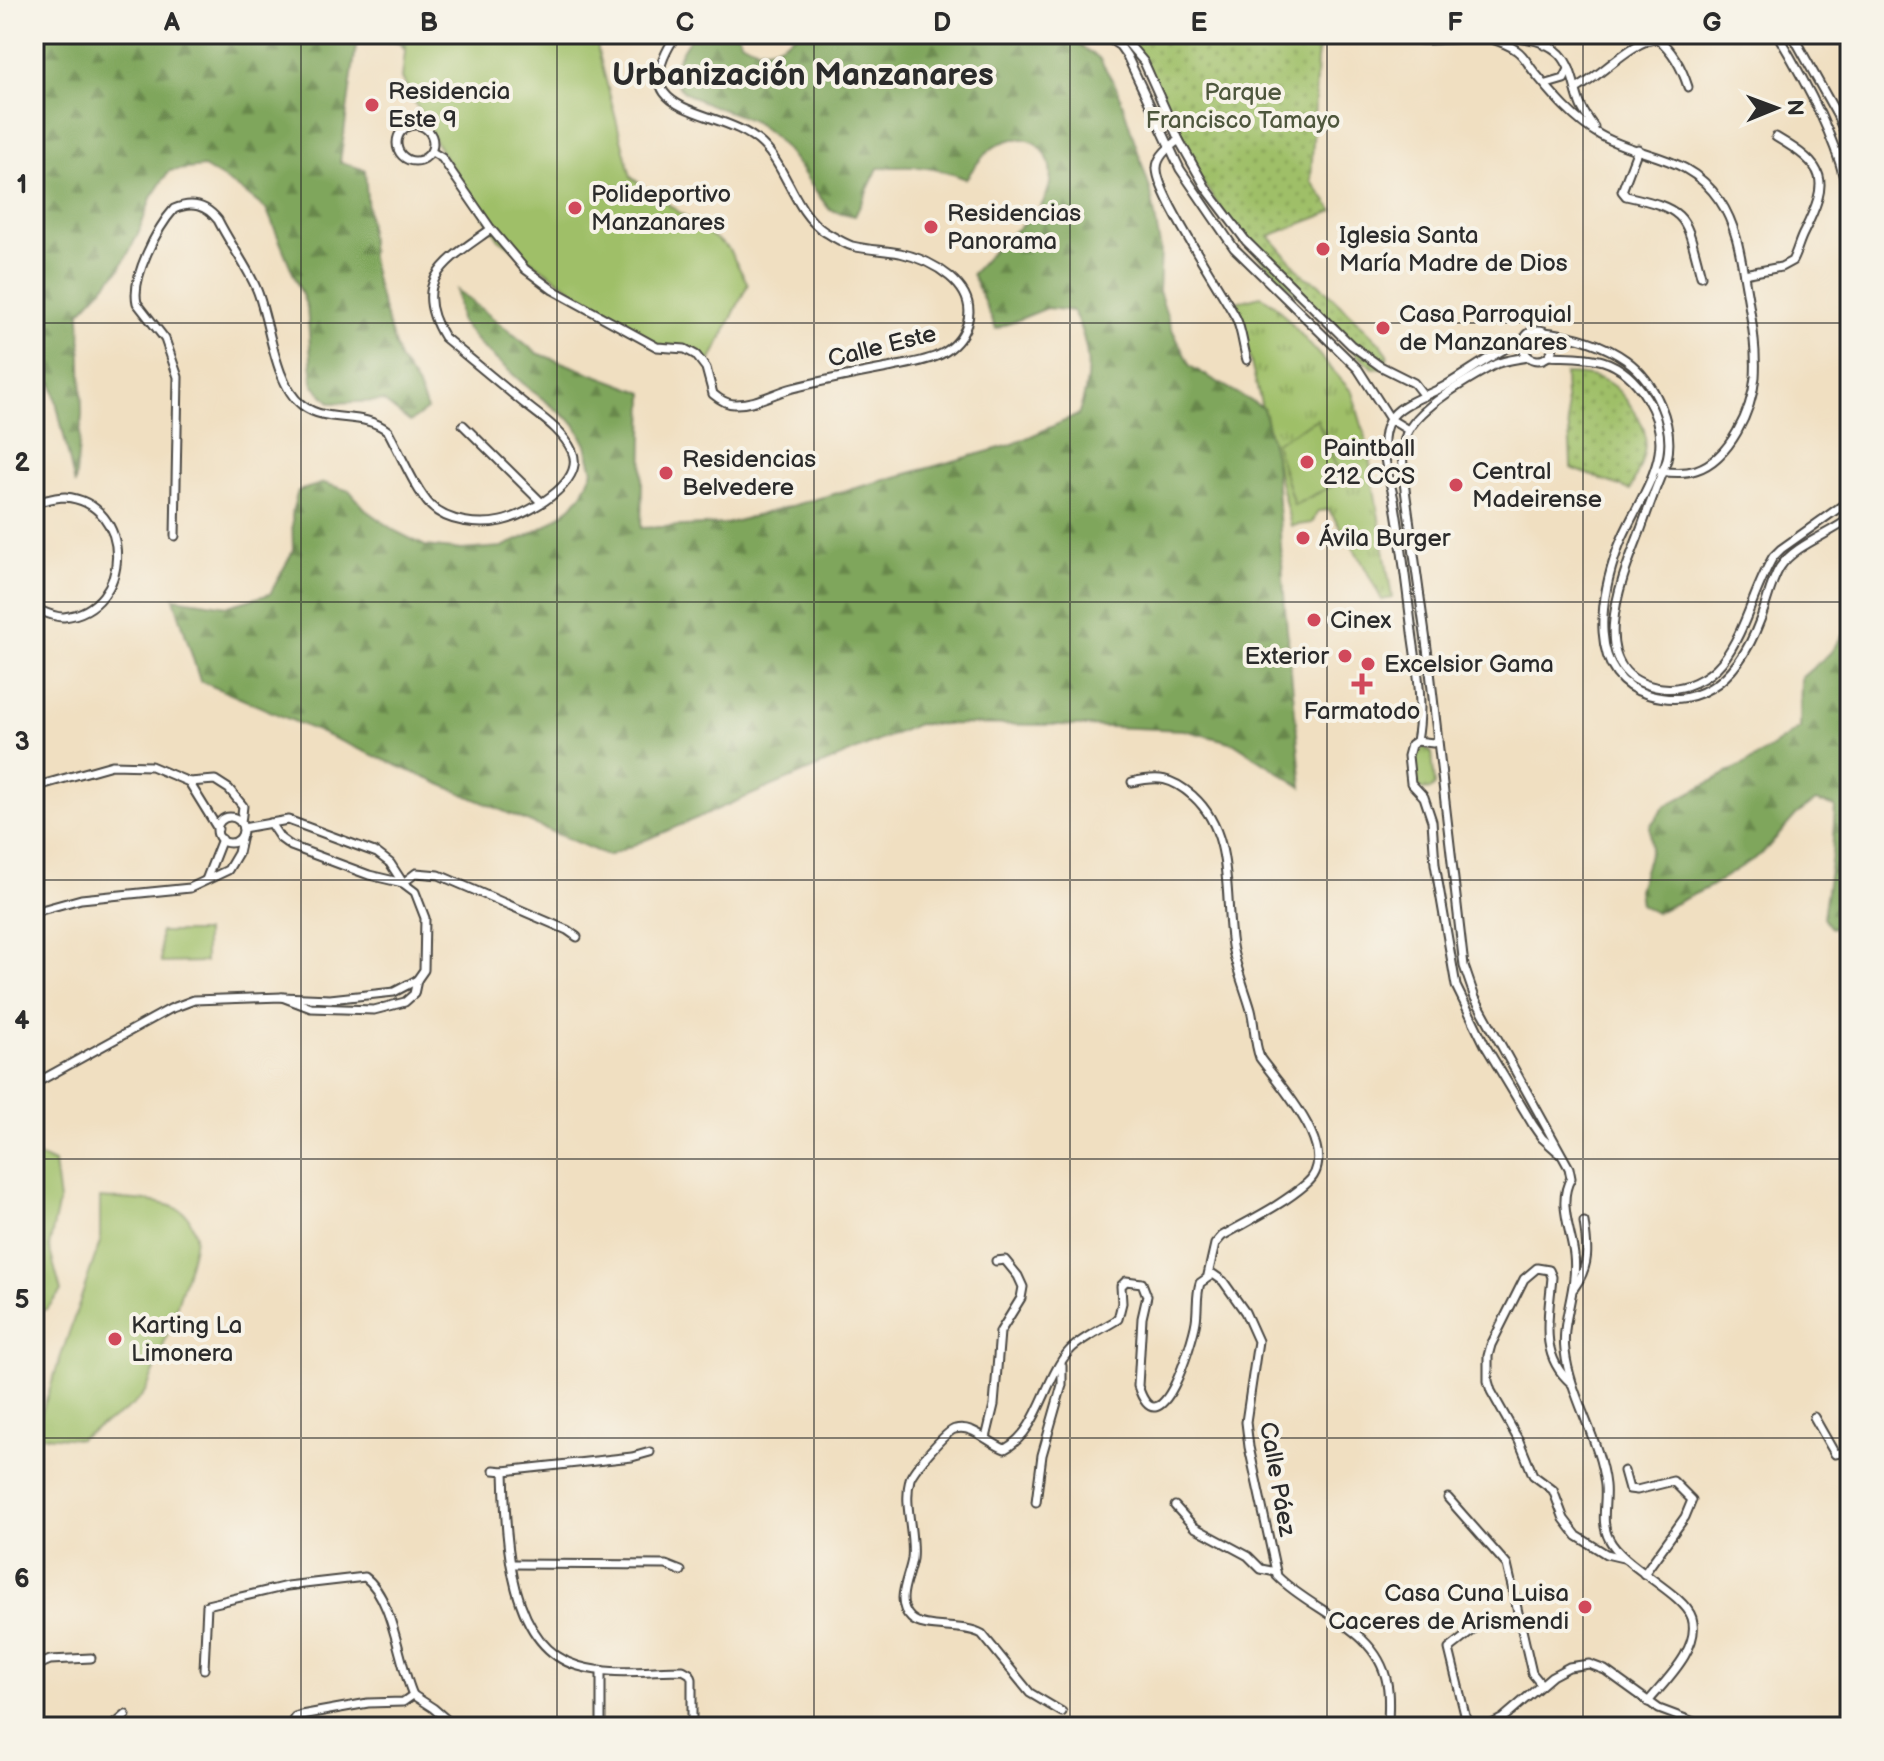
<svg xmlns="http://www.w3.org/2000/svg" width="1884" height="1761" viewBox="0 0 1884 1761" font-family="'Balsamiq Sans',sans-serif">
<defs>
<pattern id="grass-tufts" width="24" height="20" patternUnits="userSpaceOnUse" patternTransform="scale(2)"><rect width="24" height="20" fill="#9fbf67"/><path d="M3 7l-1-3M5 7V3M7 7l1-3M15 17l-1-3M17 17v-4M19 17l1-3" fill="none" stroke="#829b55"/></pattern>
<pattern id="forest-firs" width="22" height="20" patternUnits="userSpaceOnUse" patternTransform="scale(2)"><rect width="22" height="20" fill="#7fa65c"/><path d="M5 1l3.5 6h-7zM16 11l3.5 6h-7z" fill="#68874c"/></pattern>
<pattern id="park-dots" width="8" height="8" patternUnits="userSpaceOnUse" patternTransform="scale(2)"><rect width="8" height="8" fill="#9fbf67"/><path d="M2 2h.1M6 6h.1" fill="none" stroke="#829b55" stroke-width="1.8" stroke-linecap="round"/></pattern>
</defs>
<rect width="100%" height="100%" fill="#f7f3e8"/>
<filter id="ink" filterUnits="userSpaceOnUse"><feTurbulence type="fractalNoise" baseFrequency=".0125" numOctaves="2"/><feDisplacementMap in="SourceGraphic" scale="16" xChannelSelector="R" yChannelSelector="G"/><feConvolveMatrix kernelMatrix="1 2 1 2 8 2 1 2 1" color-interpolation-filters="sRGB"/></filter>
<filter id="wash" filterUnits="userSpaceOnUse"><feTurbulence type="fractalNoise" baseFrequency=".006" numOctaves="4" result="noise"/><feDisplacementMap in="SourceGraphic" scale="32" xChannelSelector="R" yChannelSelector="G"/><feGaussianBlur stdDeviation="1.8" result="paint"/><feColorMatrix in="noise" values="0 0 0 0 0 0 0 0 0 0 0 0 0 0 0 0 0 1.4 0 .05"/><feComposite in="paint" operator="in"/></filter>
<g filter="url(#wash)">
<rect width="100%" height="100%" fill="#f0dfc1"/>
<g fill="url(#grass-tufts)" stroke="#657549" stroke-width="2">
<polygon points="1261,296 1274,304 1352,392 1366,439 1392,598 1382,600 1362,562 1329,510 1318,511 1312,523 1291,526 1236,302"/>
<polygon points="1425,747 1432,753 1435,785 1432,789 1423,790 1416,786 1413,755"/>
</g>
<g fill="url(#forest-firs)" stroke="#556844" stroke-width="2">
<polygon points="34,34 446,34 411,60 400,42 357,39 340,162 365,170 371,258 378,291 399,359 417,385 427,410 410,422 383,401 331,403 313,385 307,307 267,210 240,189 204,167 169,171 151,198 139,232 120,269 80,312 82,415 75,485 47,361 34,331"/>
<path d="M 693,34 L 738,34 L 741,41 C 763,55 777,49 796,34 L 1062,34 L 1099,58 L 1118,90 L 1151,192 L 1161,252 L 1159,291 L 1171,327 L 1190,366 L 1263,408 L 1275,456 L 1285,608 L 1302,787 L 1234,743 L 1184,730 L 1060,725 L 918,724 L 608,856 L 200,681 L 174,598 L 228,606 L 270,594 L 293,551 L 292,512 L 298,491 L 324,483 L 350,491 L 367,511 L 395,531 L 425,546 L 462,550 L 502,547 L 527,536 L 549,524 L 572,506 L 583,492 L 593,471 L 586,445 L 575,424 L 526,386 L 481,346 L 460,321 L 457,290 L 537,353 L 644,393 L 641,528 L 726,524 L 1011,445 L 1078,415 C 1092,378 1091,346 1073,311 L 1047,308 L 996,329 L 972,274 C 983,262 994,249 1006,238 C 1025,221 1036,221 1047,194 C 1059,164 1041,130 1006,141 C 988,147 976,164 966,179 C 935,166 912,165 878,168 L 855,216 L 830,210 C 805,180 790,143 754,122 C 736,112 686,101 677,84 C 668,68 684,47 693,34 Z"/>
<polygon points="1850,631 1850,933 1847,934 1830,927 1823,917 1832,855 1835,807 1816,801 1796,815 1763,853 1709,887 1655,913 1640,904 1638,890 1651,848 1650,826 1665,806 1752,760 1800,728 1801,678 1830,653 1842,636"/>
</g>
<g fill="url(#park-dots)" stroke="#657549" stroke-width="2">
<polygon points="1127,34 1322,34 1317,59 1311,181 1334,211 1269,236 1305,277 1318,283 1380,343 1388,354 1385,367 1373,368 1357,355 1245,243 1200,179"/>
<path d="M 1565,374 C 1579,374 1596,375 1609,383 C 1621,390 1643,420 1645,434 C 1647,454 1638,472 1630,490 L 1571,468 C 1571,436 1565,406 1565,374 Z"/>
</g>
<g fill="#9fbf67" stroke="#657549" stroke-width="2">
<polygon points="407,34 598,34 598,50 631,177 728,248 748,284 709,364 685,349 657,347 499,239 440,150 402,78"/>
<polygon points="1317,419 1342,481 1294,505 1275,443"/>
<polygon points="160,932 205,932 205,962 161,963"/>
<polygon points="34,1154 54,1163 59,1201 49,1247 61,1291 47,1309 34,1313"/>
<path d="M 100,1198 C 123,1200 173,1198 188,1217 C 190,1220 195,1231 195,1234 C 197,1250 154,1379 144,1393 C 130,1413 99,1425 79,1439 L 34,1435 L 100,1242 Z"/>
</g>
</g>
<g filter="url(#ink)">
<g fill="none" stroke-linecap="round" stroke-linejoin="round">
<defs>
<g id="minor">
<polyline points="1102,34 1120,46 1127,56 1180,169 1234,248 1358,369 1390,419 1408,430"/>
<polyline points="1120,34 1144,62 1179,140 1206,188 1246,241 1351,345 1380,366 1414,383 1424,396"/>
<path d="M 1390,34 C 1433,53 1523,17 1560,54 C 1573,68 1574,89 1581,106 C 1584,113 1589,120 1594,127"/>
<path d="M 1777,34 C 1801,74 1833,133 1844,178 C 1847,190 1848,203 1850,216"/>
<polyline points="1792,34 1837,115 1850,145"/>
<path d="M 1489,38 C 1498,41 1508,44 1516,50 C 1525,56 1528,65 1535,73 C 1554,96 1574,120 1600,135 C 1642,159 1688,153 1720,201 C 1737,226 1741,258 1746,287 C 1751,317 1757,347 1755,377 C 1752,410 1730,459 1696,470 C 1684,474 1672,473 1660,471"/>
<polyline points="1544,45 1551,34"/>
<polyline points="1547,84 1564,79 1569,69"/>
<path d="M 1576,89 C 1599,78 1634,38 1658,39 C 1674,52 1682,68 1688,87"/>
<circle cx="415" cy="143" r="18"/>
<path d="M 1179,140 C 1170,146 1157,156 1157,168 C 1156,194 1221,289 1236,318 C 1242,330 1243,347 1247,360"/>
<path d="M 1638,149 L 1622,191 L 1626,196 C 1690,210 1685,216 1701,276"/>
<path d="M 432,152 L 442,158 L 491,229 L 525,269 L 553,290 L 657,347 L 685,349 L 696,355 L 706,368 L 713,394 C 719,399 726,404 734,404 C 754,405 774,393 793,388 C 824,380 856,374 888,368 C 920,361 955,360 967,324 C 979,285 931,260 900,253 C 884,250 868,250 852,246 C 843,243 834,237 825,232 C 794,212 788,169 762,144 C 722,105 618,120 677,34"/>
<path d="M 1744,274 L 1781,267 L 1792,261 C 1797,252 1799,241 1804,232 C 1830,179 1827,167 1776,137"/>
<circle cx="1538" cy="345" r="15"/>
<path d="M 1544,332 C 1573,335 1602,343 1626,360 C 1655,381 1675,425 1667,460 C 1658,482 1649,506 1641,529 C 1623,575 1579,678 1662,688 C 1684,691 1708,679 1722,662 C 1746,631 1753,591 1773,557 L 1781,549 L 1850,500"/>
<path d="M 1524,339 C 1495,352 1472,370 1445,386 C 1428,396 1399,403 1389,421 C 1376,445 1391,480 1395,505 C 1402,547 1407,590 1412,632 C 1417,669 1424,704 1417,741 L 1411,745 L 1408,756 L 1411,783 L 1424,797 L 1432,821 L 1435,864 L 1456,986 L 1485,1045 L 1533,1125 L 1542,1138 L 1559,1153"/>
<path d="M 1549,356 C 1567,357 1586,356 1603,361 C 1638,372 1665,417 1659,453 C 1654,484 1629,518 1618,548 C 1601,595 1585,677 1649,695 C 1675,702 1696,699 1718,683 C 1742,665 1756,634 1765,606 C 1769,593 1773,578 1780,567 C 1796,544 1829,535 1850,518"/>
<path d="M 1527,357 C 1517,359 1506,360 1496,364 C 1470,378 1414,409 1405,438 C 1401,452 1403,467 1404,482 L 1429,663 L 1464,966 L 1475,998 L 1569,1168 L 1571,1178 C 1557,1202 1571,1230 1574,1255 C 1578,1289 1561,1320 1565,1351 C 1570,1397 1600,1439 1605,1485 C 1607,1503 1600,1522 1609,1539 C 1623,1567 1684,1593 1692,1618 C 1701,1648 1665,1681 1648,1702"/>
<polyline points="463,425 541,502"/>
<path d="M 34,503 C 43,501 55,497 65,497 C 134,503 134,609 64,617 C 55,618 42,611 34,608"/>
<path d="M 175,536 L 178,377 L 165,339 L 137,303 C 131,278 157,228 174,209 C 192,201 206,205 218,220 C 230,244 247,266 257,290 C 270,322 274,384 302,405 C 329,425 362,410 388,431 C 399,451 416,491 431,506 C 447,522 479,526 501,521 C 525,516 587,483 572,451 C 562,429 538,415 520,400 C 495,379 469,358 444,337 C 409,279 448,260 491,229"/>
<polyline points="1417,741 1433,743 1438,739"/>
<polyline points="189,782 218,829"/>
<path d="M 1132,782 C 1159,776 1171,777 1193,796 C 1235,834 1224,895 1232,946 C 1236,968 1245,989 1251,1010 C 1255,1026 1254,1042 1260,1058 C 1280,1086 1344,1153 1306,1184 C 1282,1205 1250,1220 1222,1236 L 1215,1244 L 1208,1275"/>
<polyline points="34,787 112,765 151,766 189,782 215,780 229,789 243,806 241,823"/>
<circle cx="230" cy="830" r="13"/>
<polyline points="270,823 280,838 291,846 369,875 403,883 416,873 439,875 567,930 577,937"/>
<polyline points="243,828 288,820 377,853 390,863 403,883 415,892 425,918 424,970 417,980 414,994 405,1002 374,1010 311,1008 282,997"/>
<polyline points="206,880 222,839"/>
<polyline points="34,912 81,899 190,888 228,870 238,853 242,835"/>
<polyline points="34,1084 170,1009 194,1000 282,997 330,999 394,992 417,980"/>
<path d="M 1574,1288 C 1590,1266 1588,1248 1584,1222"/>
<path d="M 1571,1383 C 1538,1355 1549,1315 1552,1277 L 1549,1270 L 1537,1268 L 1524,1279 L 1491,1345 L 1488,1356 L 1488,1381 L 1491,1391 L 1519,1441 L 1533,1475 L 1553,1490 L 1564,1519 L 1577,1536 L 1606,1554 L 1623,1558"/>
<polyline points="1814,1417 1835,1454 1850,1451"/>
<polyline points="986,1438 994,1405 1000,1332 1021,1298 1023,1287 1018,1276 1005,1260 996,1261"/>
<path d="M 494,1470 L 504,1471 C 506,1532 506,1645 578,1666 C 611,1676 649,1670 683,1670 L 690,1674 L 692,1679 L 692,1727"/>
<polyline points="504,1471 632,1457 650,1452"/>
<polyline points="1624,1471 1629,1489 1637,1490 1673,1481 1692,1500 1685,1517 1644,1574"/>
<polyline points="1448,1498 1507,1565 1532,1673 1541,1684"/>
<polyline points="1036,1502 1042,1455 1062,1385 1062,1366"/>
<polyline points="1175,1506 1194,1527 1248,1556 1261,1569 1276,1572"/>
<polyline points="512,1564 666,1565 681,1571"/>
<polyline points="34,1667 50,1660 91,1658"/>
<path d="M 204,1669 L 207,1605 L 287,1586 L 365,1577 C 393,1598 398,1661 413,1695"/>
<polyline points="601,1670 601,1727"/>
<path d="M 1062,1712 L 1030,1693 L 982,1634 C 963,1623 924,1631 911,1618 C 894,1602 909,1578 912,1559 C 915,1533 903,1505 910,1479 C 913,1470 946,1431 955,1429 C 973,1424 988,1443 1005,1449 C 1040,1430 1044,1378 1070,1350 C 1083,1337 1103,1329 1118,1319 L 1122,1303 L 1121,1286 L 1126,1281 L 1142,1283 L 1147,1296 L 1142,1318 L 1138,1386 C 1160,1453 1193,1340 1196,1321 C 1198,1308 1196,1296 1200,1283 L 1213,1274 L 1223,1281 L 1245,1312 L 1258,1341 L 1246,1422 L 1249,1447 L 1277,1576 C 1311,1611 1377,1628 1387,1683 C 1390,1697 1388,1713 1388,1727"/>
<polyline points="112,1727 126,1715"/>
<polyline points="289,1727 295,1717 301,1715 368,1703 403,1702 413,1695 433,1708 455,1727"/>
<polyline points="1468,1727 1449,1649 1472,1631"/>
<polyline points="1486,1727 1503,1718 1552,1676 1569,1667 1589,1664 1605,1670 1659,1709 1707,1727"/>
</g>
</defs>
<use href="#minor" stroke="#494642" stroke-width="11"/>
<use href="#minor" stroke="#fff" stroke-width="7"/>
</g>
</g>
<path fill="none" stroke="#2b2b2b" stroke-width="2" stroke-opacity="0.55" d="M 301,34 L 301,1727M 557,34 L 557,1727M 814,34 L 814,1727M 1070,34 L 1070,1727M 1327,34 L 1327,1727M 1583,34 L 1583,1727M 34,323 L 1850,323M 34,602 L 1850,602M 34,880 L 1850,880M 34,1159 L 1850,1159M 34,1438 L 1850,1438"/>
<g fill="#d1495b" stroke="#f7f3e8" stroke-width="3">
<circle cx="372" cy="105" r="8"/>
<circle cx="575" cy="208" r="8"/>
<circle cx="931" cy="227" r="8"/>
<circle cx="1323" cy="249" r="8"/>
<circle cx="1383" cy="328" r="8"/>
<circle cx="1307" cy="462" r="8"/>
<circle cx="666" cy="473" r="8"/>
<circle cx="1456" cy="485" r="8"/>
<circle cx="1303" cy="538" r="8"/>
<circle cx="1314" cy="620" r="8"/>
<circle cx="1345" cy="656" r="8"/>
<circle cx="1368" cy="664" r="8"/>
<path d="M1358 672h8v8h8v8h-8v8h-8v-8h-8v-8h8z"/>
<circle cx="115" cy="1339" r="8"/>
<circle cx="1585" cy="1607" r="8"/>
</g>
<g text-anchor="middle" stroke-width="8" stroke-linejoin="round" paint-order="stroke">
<g font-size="24" fill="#2b2b2b" stroke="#f7f3e8" text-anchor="start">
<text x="388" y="99">Residencia<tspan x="388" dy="28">Este 9</tspan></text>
<text x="591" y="202">Polideportivo<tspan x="591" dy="28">Manzanares</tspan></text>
<text x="947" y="221">Residencias<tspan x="947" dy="28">Panorama</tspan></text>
<text x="1339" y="243">Iglesia Santa<tspan x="1339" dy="28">María Madre de Dios</tspan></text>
<text x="1399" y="322">Casa Parroquial<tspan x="1399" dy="28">de Manzanares</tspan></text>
<text x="1323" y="456">Paintball<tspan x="1323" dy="28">212 CCS</tspan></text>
<text x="682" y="467">Residencias<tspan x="682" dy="28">Belvedere</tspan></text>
<text x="1472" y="479">Central<tspan x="1472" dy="28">Madeirense</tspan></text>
<text x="1319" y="546">Ávila Burger</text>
<text x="1330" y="628">Cinex</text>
<text x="1329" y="664" text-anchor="end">Exterior</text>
<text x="1384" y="672">Excelsior Gama</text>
<text x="1362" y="719" text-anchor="middle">Farmatodo</text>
<text x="131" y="1333">Karting La<tspan x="131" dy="28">Limonera</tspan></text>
<text x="1569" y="1601" text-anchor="end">Casa Cuna Luisa<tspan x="1569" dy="28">Caceres de Arismendi</tspan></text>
</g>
<g font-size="24" fill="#4e573d" stroke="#f7f3e8">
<text x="1243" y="100">Parque<tspan x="1243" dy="28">Francisco Tamayo</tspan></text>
</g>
<g font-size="24" fill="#2b2b2b" stroke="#f7f3e8">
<text transform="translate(882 346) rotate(-14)" y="8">Calle Este</text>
<text transform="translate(1278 1479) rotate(80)" y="8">Calle Páez</text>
</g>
<g font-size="32" font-weight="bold" fill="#2b2b2b" stroke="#f7f3e8">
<text x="803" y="85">Urbanización Manzanares</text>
</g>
</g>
<rect width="1884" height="1761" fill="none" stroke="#f7f3e8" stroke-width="88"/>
<g transform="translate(1776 108) rotate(89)" stroke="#f7f3e8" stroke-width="6" paint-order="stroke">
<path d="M0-6L14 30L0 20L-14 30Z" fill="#2b2b2b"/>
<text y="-12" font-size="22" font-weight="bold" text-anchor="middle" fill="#2b2b2b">N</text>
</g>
<rect x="44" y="44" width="1796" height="1673" fill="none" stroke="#2b2b2b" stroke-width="3"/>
<g font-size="26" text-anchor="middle" font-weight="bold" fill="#2b2b2b">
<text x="172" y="31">A</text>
<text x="429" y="31">B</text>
<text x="685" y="31">C</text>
<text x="942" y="31">D</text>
<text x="1199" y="31">E</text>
<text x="1455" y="31">F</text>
<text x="1712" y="31">G</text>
<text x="22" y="193">1</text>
<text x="22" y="471">2</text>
<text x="22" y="750">3</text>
<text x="22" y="1029">4</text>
<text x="22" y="1308">5</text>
<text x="22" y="1587">6</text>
</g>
</svg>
